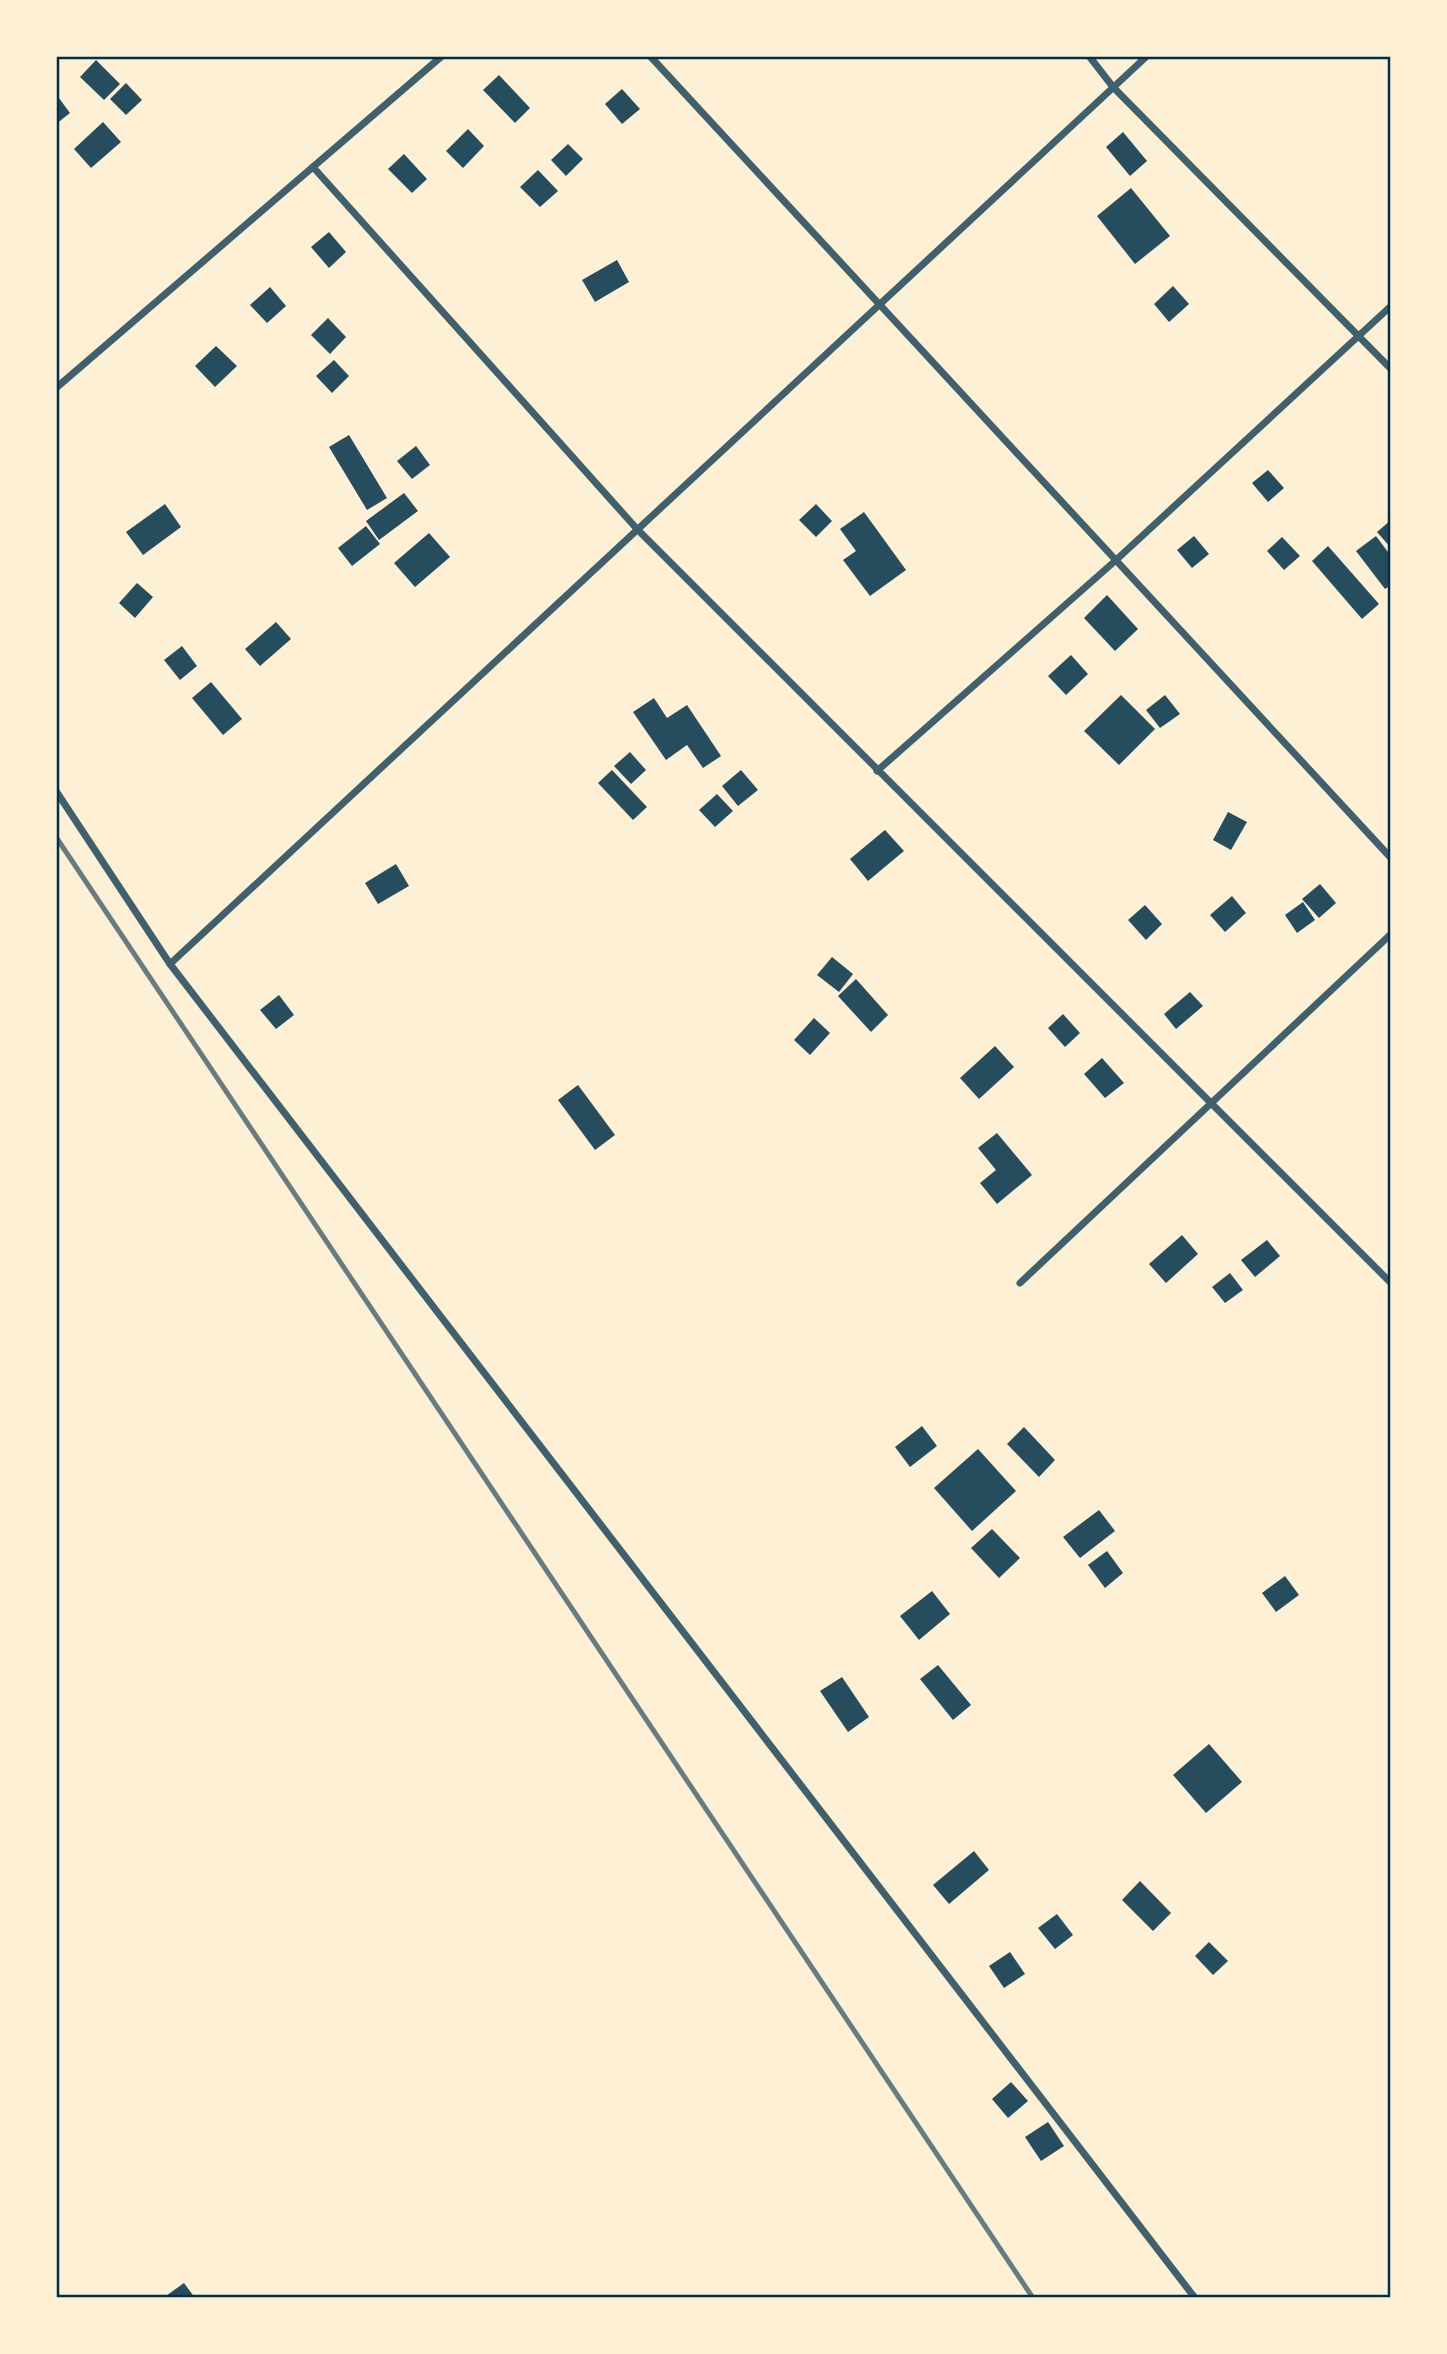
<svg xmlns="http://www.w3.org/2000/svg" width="1447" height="2354" viewBox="0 0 1447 2354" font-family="'Golos Text',sans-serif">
<rect width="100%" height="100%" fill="#fdf0d5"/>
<g fill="#264d5e">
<polygon points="96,60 120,84 104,100 80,77"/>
<polygon points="499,75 530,108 515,123 483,90"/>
<polygon points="126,83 142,100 126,115 110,99"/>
<polygon points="622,89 640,109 622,124 605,104"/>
<polygon points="56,94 70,113 56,124"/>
<polygon points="103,122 121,142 91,168 74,149"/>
<polygon points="468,129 484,146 463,168 446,151"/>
<polygon points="1123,132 1147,161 1130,176 1106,147"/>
<polygon points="568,144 583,159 566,176 551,160"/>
<polygon points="404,154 427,179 412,193 388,169"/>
<polygon points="538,170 558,191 540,207 520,187"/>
<polygon points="1131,188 1170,236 1135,264 1097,216"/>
<polygon points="329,232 346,252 329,268 311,247"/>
<polygon points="617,260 629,282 595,302 582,280"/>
<polygon points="1173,286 1189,304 1169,322 1154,304"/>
<polygon points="270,287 286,306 267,323 250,305"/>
<polygon points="328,318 346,337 330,354 311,335"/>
<polygon points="216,346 237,366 215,387 195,366"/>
<polygon points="334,360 349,376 332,393 316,376"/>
<polygon points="349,435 387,498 367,510 329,447"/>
<polygon points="416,446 430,465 412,479 397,461"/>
<polygon points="1268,470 1284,488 1268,502 1252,483"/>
<polygon points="404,493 418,511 379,540 366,521"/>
<polygon points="165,504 181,527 143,555 126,532"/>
<polygon points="816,504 832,521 816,537 799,520"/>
<polygon points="864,512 906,570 870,596 843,560 856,551 840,529"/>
<polygon points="1391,520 1391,548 1377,532"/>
<polygon points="366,526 380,544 352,566 338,548"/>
<polygon points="429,533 450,557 415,587 394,563"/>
<polygon points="1194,536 1209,554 1192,568 1177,550"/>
<polygon points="1376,536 1391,556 1391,585 1385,589 1356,551"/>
<polygon points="1282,537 1300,556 1284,570 1267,551"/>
<polygon points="1328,546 1379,604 1362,619 1312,561"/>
<polygon points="137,583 153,597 135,618 119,603"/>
<polygon points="1107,595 1138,629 1115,651 1084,618"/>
<polygon points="276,622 291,639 260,666 245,649"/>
<polygon points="182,646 197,666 180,680 164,660"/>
<polygon points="1071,655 1088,674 1066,695 1048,676"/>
<polygon points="211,682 242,719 223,735 192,698"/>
<polygon points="1121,695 1155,729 1119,765 1084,731"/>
<polygon points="1165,695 1180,714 1160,728 1146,710"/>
<polygon points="654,698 667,718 687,705 721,756 703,768 687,745 666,760 633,712"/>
<polygon points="630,752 646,770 631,784 614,766"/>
<polygon points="612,770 647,807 633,820 598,783"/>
<polygon points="741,770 758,790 738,806 722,786"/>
<polygon points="717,794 733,811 715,827 699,810"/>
<polygon points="1228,812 1247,822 1231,850 1213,840"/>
<polygon points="885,830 904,851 868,881 850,859"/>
<polygon points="396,864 409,886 378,904 365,883"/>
<polygon points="1320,884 1336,903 1319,918 1302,899"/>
<polygon points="1232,896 1246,913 1225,932 1210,915"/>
<polygon points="1303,902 1315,920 1297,933 1285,915"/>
<polygon points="1145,905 1162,924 1146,940 1128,920"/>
<polygon points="832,957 853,974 839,992 817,975"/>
<polygon points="856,979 888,1015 871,1032 838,996"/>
<polygon points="1190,992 1203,1006 1176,1029 1164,1014"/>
<polygon points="279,995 294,1015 276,1029 260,1010"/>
<polygon points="1063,1014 1080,1033 1065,1047 1048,1028"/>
<polygon points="814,1018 830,1033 810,1055 794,1040"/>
<polygon points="995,1046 1014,1067 979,1099 960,1078"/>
<polygon points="1102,1058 1124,1083 1105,1098 1084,1074"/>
<polygon points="578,1085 615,1135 595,1150 558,1100"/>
<polygon points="997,1133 1032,1175 997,1204 980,1183 996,1170 978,1148"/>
<polygon points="1182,1235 1198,1254 1166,1283 1149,1264"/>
<polygon points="1267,1240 1280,1256 1255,1277 1241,1260"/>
<polygon points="1230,1273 1243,1290 1225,1303 1212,1287"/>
<polygon points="922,1426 937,1446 910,1467 895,1447"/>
<polygon points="1024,1427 1055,1460 1039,1477 1007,1444"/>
<polygon points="978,1449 1016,1491 972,1531 934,1488"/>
<polygon points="1099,1510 1115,1531 1080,1558 1063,1537"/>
<polygon points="992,1529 1020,1558 999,1578 971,1548"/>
<polygon points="1107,1551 1123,1573 1105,1588 1088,1565"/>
<polygon points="1285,1576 1299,1595 1276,1612 1262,1593"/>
<polygon points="932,1591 950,1614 919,1640 900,1616"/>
<polygon points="938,1665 971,1705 953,1720 920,1679"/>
<polygon points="842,1677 869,1717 848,1732 820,1691"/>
<polygon points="1209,1744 1242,1782 1206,1813 1173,1775"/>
<polygon points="974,1851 989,1870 949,1904 933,1885"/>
<polygon points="1140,1881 1171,1913 1153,1931 1122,1900"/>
<polygon points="1057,1914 1073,1935 1055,1949 1038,1928"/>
<polygon points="1209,1942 1228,1961 1213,1975 1195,1956"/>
<polygon points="1010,1952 1025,1974 1004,1988 989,1966"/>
<polygon points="1011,2082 1028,2101 1008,2118 992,2099"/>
<polygon points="1048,2122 1064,2146 1041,2161 1025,2137"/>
<polygon points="184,2283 195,2298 163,2298"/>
</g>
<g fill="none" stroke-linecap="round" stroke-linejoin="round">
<g stroke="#3f606c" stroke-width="7">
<polyline points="650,56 1391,858"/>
<polyline points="1089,56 1113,87 1391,369"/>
<polyline points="313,167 637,529 1391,1283"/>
<polyline points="56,388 442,56"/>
<polyline points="877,771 1115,561 1391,306"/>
<polyline points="56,791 170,964 1195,2298"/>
<polyline points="170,964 1147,56"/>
<polyline points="1020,1283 1391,934"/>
</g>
<polyline stroke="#657d81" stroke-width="5" points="56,837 1033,2298"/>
</g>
<rect width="1447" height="2354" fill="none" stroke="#fdf0d5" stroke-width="116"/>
<rect x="58" y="58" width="1331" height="2238" fill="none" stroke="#003049" stroke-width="2.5"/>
</svg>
